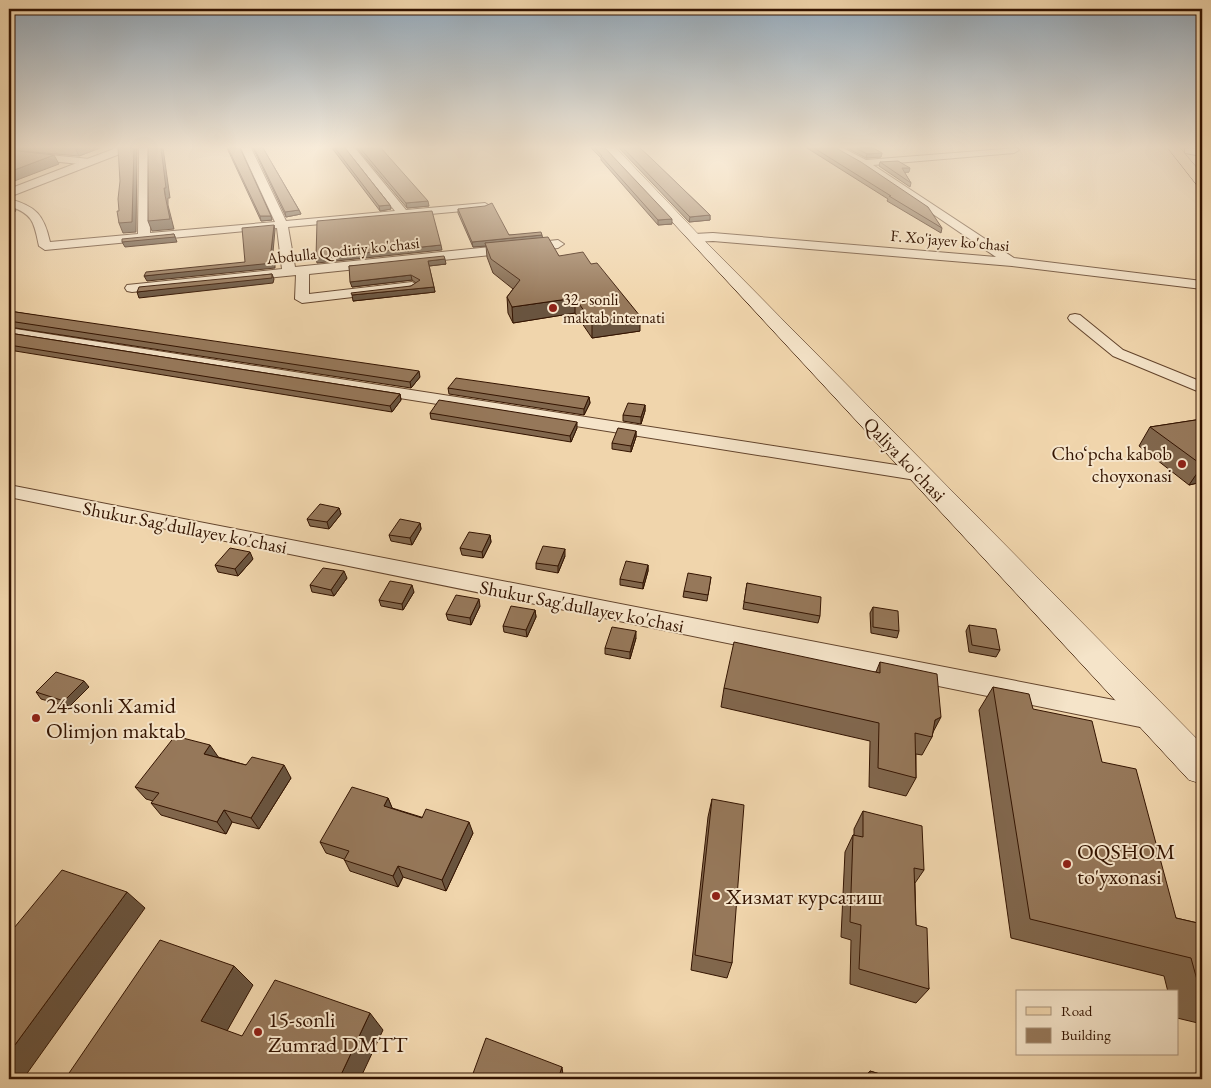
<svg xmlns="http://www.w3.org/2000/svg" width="1211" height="1088" viewBox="0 0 1211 1088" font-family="'EB Garamond',serif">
<rect width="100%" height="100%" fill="#f0d5ac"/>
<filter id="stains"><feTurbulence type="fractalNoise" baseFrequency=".004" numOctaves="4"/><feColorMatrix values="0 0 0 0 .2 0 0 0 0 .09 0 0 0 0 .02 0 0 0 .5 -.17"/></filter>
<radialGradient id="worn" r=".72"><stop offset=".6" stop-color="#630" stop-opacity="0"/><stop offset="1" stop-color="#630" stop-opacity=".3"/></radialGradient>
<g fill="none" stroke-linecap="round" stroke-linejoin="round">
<defs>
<g id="minor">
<path d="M 139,148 L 149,148 L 150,233 L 275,222 L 241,148 L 251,148 L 286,221 L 395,211 L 345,148 L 355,148 L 406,210 L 485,203 L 490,206 L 485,209 L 288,227 L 295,267 L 558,240 L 564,244 L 558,248 L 309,274 L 309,294 L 412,282 L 419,286 L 412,290 L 302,303 L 295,299 L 296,275 L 132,292 L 127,291 L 125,288 L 127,285 L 282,269 L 277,228 L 45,250 L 39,246 C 34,222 33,214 9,206 L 9,199 C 36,206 44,215 50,242 L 138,234 Z"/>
<polygon points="831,148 843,148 866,160 1017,148 1019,150 1014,153 873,165 1014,258 1202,281 1202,289 1012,266 713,241 694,242 688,238 694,234 713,233 996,257 861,165"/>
<polygon points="1188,148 1202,150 1202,156 1185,153 1185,149"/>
<polygon points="9,151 90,159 95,162 90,165 9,157"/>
<polygon points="1075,314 1080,315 1123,350 1202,382 1202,393 1113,356 1070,321 1068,318 1070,315"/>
<polygon points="9,328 922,469 929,471 932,475 929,479 922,481 9,336"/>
<polygon points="9,485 1155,708 1164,711 1168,719 1164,727 1155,730 9,497"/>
</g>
<polygon id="tertiary" points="116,148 132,148 130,150 9,197 9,189"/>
<polygon id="secondary" points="604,148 616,148 699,235 1202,744 1202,784 1189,780"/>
<polygon id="primary" points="1168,148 1180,148 1202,174 1202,186 1197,185"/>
</defs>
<use href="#minor" stroke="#63442c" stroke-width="2"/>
<use href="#tertiary" stroke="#63442c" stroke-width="2"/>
<use href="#secondary" stroke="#341401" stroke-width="1"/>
<use href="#primary" stroke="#341401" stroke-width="1"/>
<use href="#minor" fill="#f5e4c9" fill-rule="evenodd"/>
<use href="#tertiary" fill="#f5e4c9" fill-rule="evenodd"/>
<use href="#secondary" fill="#f5e4c9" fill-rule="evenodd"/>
<use href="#primary" fill="#f0d5ac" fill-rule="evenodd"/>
</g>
<g fill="#81674d" stroke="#341401">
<polygon points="9,148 100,148 79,156 9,150"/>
<polygon points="227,148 240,148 271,216 272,220 261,221"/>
<polygon points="253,148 263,148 299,210 301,214 286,217"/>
<polygon points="332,148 345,148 390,205 391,209 380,211"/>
<polygon points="357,148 381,148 429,206 407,208"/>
<polygon points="591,148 605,148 672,224 658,225 601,160 601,158"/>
<polygon points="619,148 640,148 710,215 710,220 689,222"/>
<polygon points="807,148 836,148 942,228 941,233 887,201 888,199"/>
<polygon points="847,148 873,148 882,153 881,157 866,158"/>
<polygon points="880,162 909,172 904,172 911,183 910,187 879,166"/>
<polygon points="458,209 509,235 543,237 559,256 640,331 592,338 575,313 513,323 508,313 507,297 513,289 493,273 487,257 486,246 473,247 458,213"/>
<polygon points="446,264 429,266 435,292 353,301 411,286 416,283 412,280 352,287 349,266"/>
<polygon points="9,311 420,377 411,388 9,327"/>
<polygon points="9,333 400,394 401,400 392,412 9,350"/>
<polygon points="448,388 589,397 590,403 584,415 449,394"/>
<polygon points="645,405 645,411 641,424 623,421 623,415"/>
<polygon points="430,413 577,428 571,442 431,419"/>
<polygon points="1202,419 1202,482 1189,485 1139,446 1150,427"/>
<polygon points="636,431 636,437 631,452 612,449 612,443"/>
<polygon points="339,508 341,514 329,529 310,526 307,519"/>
<polygon points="420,523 421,529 412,545 391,541 389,535"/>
<polygon points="490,535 491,542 483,558 462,555 460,548"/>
<polygon points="565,556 558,573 536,569 536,563"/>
<polygon points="253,559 238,576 218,572 215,565"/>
<polygon points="648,565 648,571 643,589 620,585 620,579"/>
<polygon points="711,577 707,601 683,597 684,591"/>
<polygon points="347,578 334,596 312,592 310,585"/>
<polygon points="747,583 820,616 818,623 743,609"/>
<polygon points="414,592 403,610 381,606 379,600"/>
<polygon points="480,606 471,625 448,620 446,614"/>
<polygon points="873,607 899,631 897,638 871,633 870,613"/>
<polygon points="535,610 536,617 527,637 504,632 503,626"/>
<polygon points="969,625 1000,650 996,657 969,652 966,631"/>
<polygon points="636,638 630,659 605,654 605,648"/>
<polygon points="880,662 933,732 932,737 922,755 916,754 916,778 906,796 869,787 870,741 721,707 724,688 876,672"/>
<polygon points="89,687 69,707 41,699 36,692"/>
<polygon points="993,687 1102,762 1176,918 1202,924 1202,1024 1177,1018 1177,992 1168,992 1164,976 1011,938 979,710"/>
<polygon points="218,757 291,778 259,829 232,822 226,834 161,815 151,803 153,801 146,799 135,787"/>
<polygon points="388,798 392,808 473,833 446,891 403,877 398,887 350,871 344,859 326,853 320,842"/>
<polygon points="712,799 732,963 727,978 691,970 708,817"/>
<polygon points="863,811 924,870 915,883 916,925 929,989 916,1003 850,984 851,940 841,937 845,852 853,835 854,835 854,829"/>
<polygon points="1202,1070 1202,1079 1186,1079 1186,1078"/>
<polygon points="870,1071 896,1079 862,1079"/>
</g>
<g fill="#69543f" stroke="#341401">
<polygon points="75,148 100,148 79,156"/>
<polygon points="134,148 137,148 136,232 123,233 119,223"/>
<polygon points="161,148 163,148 170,198 168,198 168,205 174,229 152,231 148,221 165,195"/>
<polygon points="882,153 881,157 866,158 867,154"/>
<polygon points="54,155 59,164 9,183 9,172"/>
<polygon points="902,168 910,168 909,172 900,173"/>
<polygon points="11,201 16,211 9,214 9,202"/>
<polygon points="428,201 429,206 407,208 406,203"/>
<polygon points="390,205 391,209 380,211 379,206"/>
<polygon points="299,210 301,214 286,217 285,212"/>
<polygon points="710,215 710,220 689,222 690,217"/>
<polygon points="260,216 271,216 272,220 261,221"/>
<polygon points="672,219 672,224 658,225 658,220"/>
<polygon points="274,225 275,230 272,263 274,259 275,265 275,268 147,281 144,276 270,260"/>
<polygon points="174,234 177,242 125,247 122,242"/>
<polygon points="542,235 543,240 485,243 486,246 473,247 472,242"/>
<polygon points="441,245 442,250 317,263 316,258"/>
<polygon points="445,259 446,264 429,266 428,261"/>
<polygon points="272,274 274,279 273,283 139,298 137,292"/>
<polygon points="411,275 412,280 352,287 350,282"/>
<polygon points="434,287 435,292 353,301 352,295"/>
<polygon points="575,298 575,313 513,323 512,307"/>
<polygon points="640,316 640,331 592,338 592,322"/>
<polygon points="419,371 420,377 411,388 410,382"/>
<polygon points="400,394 401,400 392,412 390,406"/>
<polygon points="589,397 590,403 584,415 584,409"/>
<polygon points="645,405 645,411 641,424 641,417"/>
<polygon points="577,422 577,428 571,442 570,436"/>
<polygon points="636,431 636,437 631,452 631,446"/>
<polygon points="1202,465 1202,482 1189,485 1202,466"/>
<polygon points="339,508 341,514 329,529 327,522"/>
<polygon points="420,523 421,529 412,545 410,538"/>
<polygon points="490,535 491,542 483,558 482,552"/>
<polygon points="565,549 565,556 558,573 558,566"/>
<polygon points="250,552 253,559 238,576 235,569"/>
<polygon points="648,565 648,571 643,589 643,583"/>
<polygon points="344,571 347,578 334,596 331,590"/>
<polygon points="412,585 414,592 403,610 402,604"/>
<polygon points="479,599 480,606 471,625 470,618"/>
<polygon points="535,610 536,617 527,637 526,630"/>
<polygon points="636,631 636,638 630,659 630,652"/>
<polygon points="84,681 89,687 69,707 64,701"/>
<polygon points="941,717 931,736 935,720"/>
<polygon points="210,745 219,758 204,754"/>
<polygon points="284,765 291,778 259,829 251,818"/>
<polygon points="388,798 393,810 384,806"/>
<polygon points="224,810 232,822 226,834 217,822"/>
<polygon points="469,822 473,833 446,891 442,880"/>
<polygon points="398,866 403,877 398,887 393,876"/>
<polygon points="127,892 145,908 23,1079 9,1079 9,1053"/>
<polygon points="234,966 253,985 223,1038 201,1021"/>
<polygon points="370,1013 383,1030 360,1079 339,1079"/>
<polygon points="562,1067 563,1075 561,1079 558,1079"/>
</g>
<g fill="#96785a" stroke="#341401">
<polygon points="118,148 134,148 132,222 119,223 117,211 119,211 118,199 120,181"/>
<polygon points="148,148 161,148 166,188 164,188 165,195 170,219 148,221"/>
<polygon points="228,148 240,148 271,216 260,216"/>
<polygon points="254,148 263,148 299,210 285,212"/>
<polygon points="335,148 345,148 390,205 379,206"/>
<polygon points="360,148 381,148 428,201 406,203"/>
<polygon points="595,148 605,148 672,219 658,220 601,156 602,156"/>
<polygon points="623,148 640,148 653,160 710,215 690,217"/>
<polygon points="814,148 836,148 861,162 928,207 942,228 889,196 891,196"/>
<polygon points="856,148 873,148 882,153 867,154"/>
<polygon points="9,150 54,155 9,172"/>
<polygon points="898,161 910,168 902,168 911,183 880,162"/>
<polygon points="492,203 509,235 541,232 542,235 472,242 458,209 485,206"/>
<polygon points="432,211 441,245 316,258 317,221"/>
<polygon points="274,225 270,260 274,259 273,263 144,276 146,272 245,262 242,228"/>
<polygon points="174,234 175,237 122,242 122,239"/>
<polygon points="548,237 559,256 583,252 591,264 597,263 640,316 592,322 575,298 512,307 507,297 520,280 491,259 485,243"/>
<polygon points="444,256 445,259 428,261 434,287 352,295 351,293 411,286 420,280 411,275 350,282 349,266"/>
<polygon points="272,274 272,278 137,292 139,287"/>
<polygon points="9,311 419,371 410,382 9,321"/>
<polygon points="9,333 400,394 390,406 9,345"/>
<polygon points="456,378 589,397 584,409 448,388"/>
<polygon points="439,400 577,422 570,436 430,413"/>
<polygon points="628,403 645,405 641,417 623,415"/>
<polygon points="1202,419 1202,465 1150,427"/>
<polygon points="618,428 636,431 631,446 612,443"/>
<polygon points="320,504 339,508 327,522 307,519"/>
<polygon points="400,519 420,523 410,538 389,535"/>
<polygon points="469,532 490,535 482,552 460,548"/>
<polygon points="543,546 565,549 558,566 536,563"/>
<polygon points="230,548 250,552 235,569 215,565"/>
<polygon points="626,561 648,565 643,583 620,579"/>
<polygon points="323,568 344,571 331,590 310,585"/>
<polygon points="688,573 711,577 708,595 684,591"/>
<polygon points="390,581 412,585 402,604 379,600"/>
<polygon points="747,583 821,597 820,616 744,602"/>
<polygon points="456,595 479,599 470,618 446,614"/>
<polygon points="511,606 535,610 526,630 503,626"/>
<polygon points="873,607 898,611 899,631 873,627"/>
<polygon points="969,625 996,629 1000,650 972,645"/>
<polygon points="612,627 636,631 630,652 605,648"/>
<polygon points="734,642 880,673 880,662 937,674 941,717 935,720 932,737 915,733 916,778 878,768 879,723 724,688"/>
<polygon points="56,672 84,681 64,701 36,692"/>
<polygon points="993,687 1029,694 1033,709 1092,721 1102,762 1136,769 1176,918 1202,924 1202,998 1191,958 1030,919"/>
<polygon points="175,736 210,745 204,754 246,765 252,757 284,765 251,818 224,810 217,822 151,803 159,793 135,787"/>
<polygon points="352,787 388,798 384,806 422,818 426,809 469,822 442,880 398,866 393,876 344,860 349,851 320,842"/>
<polygon points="712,799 744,805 732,963 695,955"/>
<polygon points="863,811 922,826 924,870 914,868 916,925 927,928 929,989 859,969 861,925 850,922 853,835 863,837"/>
<polygon points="62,870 127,892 9,1053 9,934"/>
<polygon points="160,940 234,966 201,1021 242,1036 275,980 370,1013 339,1079 65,1079"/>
<polygon points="486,1038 562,1067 558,1079 471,1079"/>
<polygon points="870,1071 896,1079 870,1079"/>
</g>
<linearGradient id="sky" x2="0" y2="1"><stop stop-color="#91a7b9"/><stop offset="0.49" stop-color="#f8ecda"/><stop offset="1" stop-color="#f8ecda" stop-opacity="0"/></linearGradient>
<rect width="1211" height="300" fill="url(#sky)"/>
<g fill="#8f2418" stroke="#f5e4c9" stroke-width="2">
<circle cx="553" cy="308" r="5"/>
<circle cx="1182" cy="464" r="5"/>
<circle cx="36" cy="718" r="5"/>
<circle cx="1067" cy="864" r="5"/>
<circle cx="716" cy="896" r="5"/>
<circle cx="258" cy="1032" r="5"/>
</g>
<g text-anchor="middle" stroke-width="4" stroke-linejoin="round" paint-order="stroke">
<g font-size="16" fill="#341401" stroke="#f5e4c9">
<text transform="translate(950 240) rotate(5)" y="6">F. Xo'jayev ko'chasi</text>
<text transform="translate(343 250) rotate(-6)" y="6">Abdulla Qodiriy ko'chasi</text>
</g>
<g font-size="16" fill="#341401" stroke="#f5e4c9" text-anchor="start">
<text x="563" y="305">32 - sonli<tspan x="563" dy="18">maktab internati</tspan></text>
</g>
<g font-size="19" fill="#341401" stroke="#f5e4c9" text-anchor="end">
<text x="1172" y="460">Cho‘pcha kabob<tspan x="1172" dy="22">choyxonasi</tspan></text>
</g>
<g font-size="19" fill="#341401" stroke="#f5e4c9">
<text transform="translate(905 459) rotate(46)" y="7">Qaliya ko'chasi</text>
<text transform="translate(185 527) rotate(11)" y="7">Shukur Sag'dullayev ko'chasi</text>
<text transform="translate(582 606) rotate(11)" y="7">Shukur Sag'dullayev ko'chasi</text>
</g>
<g font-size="22" fill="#341401" stroke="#f5e4c9" text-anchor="start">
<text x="46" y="713">24-sonli Xamid<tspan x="46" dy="25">Olimjon maktab</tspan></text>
<text x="1077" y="859">OQSHOM<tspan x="1077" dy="25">to'yxonasi</tspan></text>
<text x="726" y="904">Хизмат курсатиш</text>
<text x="268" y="1027">15-sonli<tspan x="268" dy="25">Zumrad DMTT</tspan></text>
</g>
</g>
<rect width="1211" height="1088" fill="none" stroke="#f0d5ac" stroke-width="30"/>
<rect x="10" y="10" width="1191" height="1068" fill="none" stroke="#341401" stroke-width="2.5"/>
<rect x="15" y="15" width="1181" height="1058" fill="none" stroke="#341401"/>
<rect x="1016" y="990" width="162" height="65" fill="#f5e4c9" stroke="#a89179"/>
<rect x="1026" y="1007" width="25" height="8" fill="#f0d5ac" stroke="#a89179"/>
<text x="1061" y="1016" font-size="15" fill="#341401">Road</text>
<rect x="1026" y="1028" width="25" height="15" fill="#96785a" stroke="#a89179"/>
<text x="1061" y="1040" font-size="15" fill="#341401">Building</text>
<rect width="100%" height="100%" filter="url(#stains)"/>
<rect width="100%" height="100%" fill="url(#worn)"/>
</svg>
